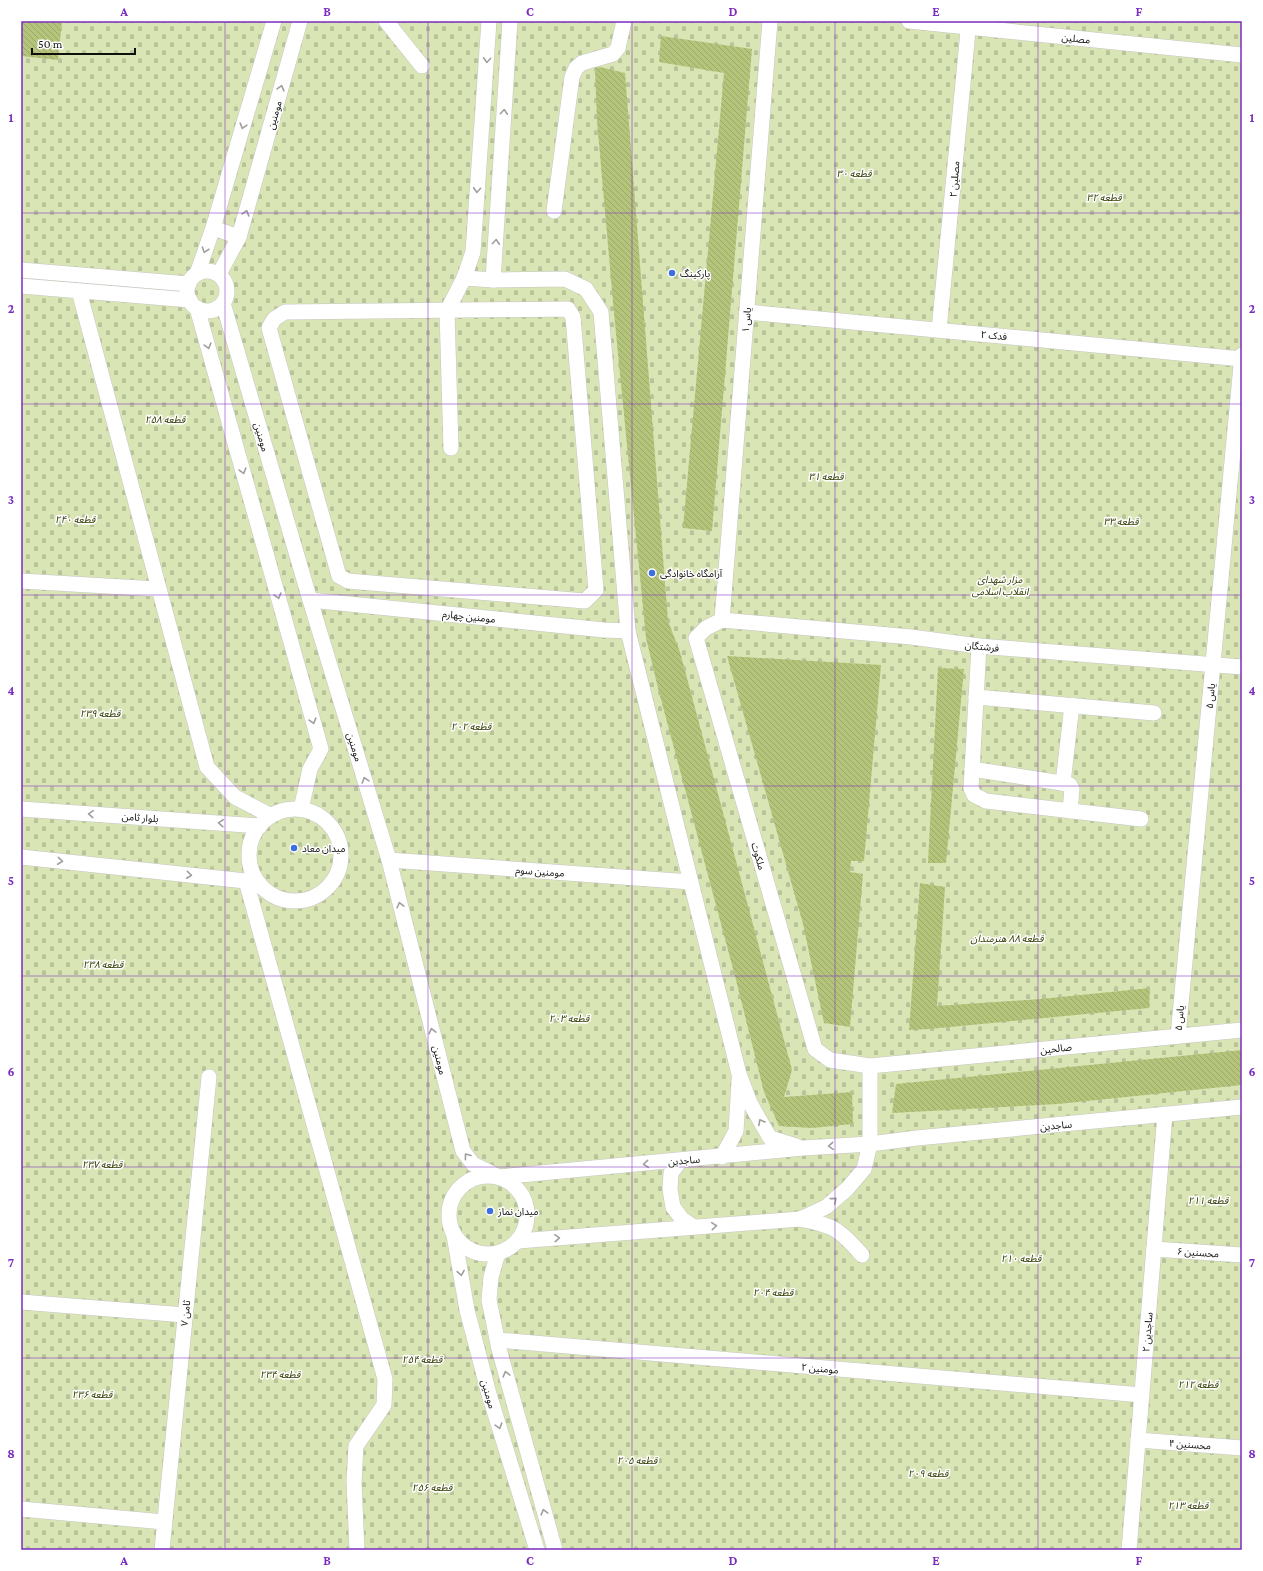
<svg xmlns="http://www.w3.org/2000/svg" width="1263" height="1571" viewBox="0 0 1263 1571" font-family="'Crimson Pro','Noto Sans Arabic',serif">
<defs>
<pattern id="cemetery-stones" width="16" height="16" patternUnits="userSpaceOnUse"><rect width="16" height="16" fill="#d9e5b5"/><path d="M2 7V4a2 2 0 0 1 4 0v3zM10 15v-3a2 2 0 0 1 4 0v3z" fill="#b9c39a"/></pattern>
<pattern id="building-back-hatch" width="6" height="6" patternUnits="userSpaceOnUse"><rect width="6" height="6" fill="#b4c57b"/><path d="M-1 5l2 2M0 0l6 6M5-1l2 2" fill="none" stroke="#9aa869"/></pattern>
</defs>
<rect width="100%" height="100%" fill="#f7f9f3"/>
<rect fill="url(#cemetery-stones)" x="21" y="21" width="1221" height="1529"/>
<g fill="url(#building-back-hatch)">
<polygon points="21,21 62,21 58,60 21,56"/>
<polygon points="661,36 752,49 712,531 683,528 724,73 659,62"/>
<polygon points="600,67 625,73 668,621 680,652 792,1070 784,1097 852,1092 853,1124 812,1128 779,1126 764,1092 736,980 659,692 646,638 614,313 597,121 595,69"/>
<polygon points="727,656 881,665 864,861 851,861 850,872 863,874 850,1027 824,1023 803,924"/>
<polygon points="938,668 964,669 946,863 928,863"/>
<polygon points="920,883 945,887 937,1006 1041,999 1150,988 1149,1008 929,1029 909,1030"/>
<polygon points="1242,1050 1242,1085 1058,1104 892,1113 896,1084"/>
</g>
<g fill="none" stroke-linecap="round" stroke-linejoin="round">
<defs>
<g id="minor">
<polyline points="386,21 422,66"/>
<polyline points="909,21 1242,55"/>
<polyline points="554,211 572,77 576,68 582,63 613,54 618,48 624,21"/>
<polyline points="213,228 239,237"/>
<polyline points="21,270 189,284"/>
<circle cx="207" cy="291" r="20"/>
<polyline points="197,274 213,228 274,21"/>
<polyline points="219,274 239,237 300,21"/>
<polyline points="464,278 493,280 565,279 586,289 601,312 628,631 739,1074 750,1103 770,1138 796,1146"/>
<polyline points="493,280 510,21"/>
<polyline points="21,286 190,300"/>
<polyline points="79,291 207,767 235,797 271,816"/>
<polyline points="223,303 310,600 389,860 463,1151 473,1164 499,1177 803,1148 870,1144 917,1138 1242,1107"/>
<polyline points="197,308 321,749 310,769 301,809"/>
<polygon points="568,309 573,317 596,590 585,601 348,581 339,576 269,328 274,319 285,312"/>
<polyline points="747,312 1242,359"/>
<polyline points="939,330 969,21"/>
<polyline points="451,448 447,311 464,278 473,252 489,21"/>
<polyline points="21,581 158,589"/>
<polyline points="310,600 604,630 628,631"/>
<polyline points="722,620 706,628 696,638 815,1049 830,1060 870,1066 1242,1030"/>
<polyline points="722,620 770,21"/>
<polyline points="722,620 911,637 979,646 1242,667"/>
<polyline points="979,646 971,788 974,795 986,801 1141,819"/>
<polyline points="976,697 1154,713"/>
<polyline points="972,769 1068,784 1070,785 1072,789 1070,811"/>
<polyline points="1063,783 1072,705"/>
<polyline points="21,809 260,826"/>
<circle cx="295" cy="855" r="46"/>
<polyline points="21,857 255,882"/>
<polyline points="389,860 691,882"/>
<polyline points="246,881 385,1379 384,1405 356,1446 354,1482 357,1550"/>
<polyline points="1178,1036 1242,355"/>
<polyline points="722,1157 736,1131 739,1081"/>
<polyline points="681,1160 671,1173 670,1189 673,1207 682,1219 694,1227"/>
<circle cx="488" cy="1215" r="39"/>
<polyline points="800,1219 826,1207 847,1189 864,1169 870,1144 870,1066"/>
<polyline points="454,1235 467,1310 489,1394 537,1550"/>
<path d="M 518,1241 L 800,1219 C 834,1225 840,1230 862,1255"/>
<polyline points="1154,1249 1242,1255"/>
<polyline points="498,1253 491,1277 489,1300 499,1349 555,1550"/>
<polyline points="21,1302 185,1315"/>
<polyline points="498,1340 1142,1395"/>
<polyline points="1138,1440 1242,1448"/>
<polyline points="21,1509 164,1522"/>
<polyline points="162,1550 209,1077"/>
<polyline points="1129,1550 1165,1114"/>
</g>
</defs>
<use href="#minor" stroke="#c6c7c2" stroke-width="16"/>
<use href="#minor" stroke="#fff" stroke-width="15"/>
</g>
<defs><path id="oneway-chevron" d="M-2-3.5L2.5 0L-2 3.5" fill="none" stroke-width="1.6" stroke-linecap="round" stroke-linejoin="round"/></defs>
<g stroke="#9f9f9e">
<use href="#oneway-chevron" transform="translate(487 60) rotate(94)"/>
<use href="#oneway-chevron" transform="translate(281 88) rotate(-74)"/>
<use href="#oneway-chevron" transform="translate(504 112) rotate(-86)"/>
<use href="#oneway-chevron" transform="translate(243 126) rotate(106)"/>
<use href="#oneway-chevron" transform="translate(477 190) rotate(94)"/>
<use href="#oneway-chevron" transform="translate(246 213) rotate(-74)"/>
<use href="#oneway-chevron" transform="translate(496 242) rotate(-86)"/>
<use href="#oneway-chevron" transform="translate(205 250) rotate(109)"/>
<use href="#oneway-chevron" transform="translate(208 346) rotate(74)"/>
<use href="#oneway-chevron" transform="translate(243 471) rotate(74)"/>
<use href="#oneway-chevron" transform="translate(278 596) rotate(74)"/>
<use href="#oneway-chevron" transform="translate(313 721) rotate(74)"/>
<use href="#oneway-chevron" transform="translate(365 780) rotate(-107)"/>
<use href="#oneway-chevron" transform="translate(91 814) rotate(-176)"/>
<use href="#oneway-chevron" transform="translate(221 823) rotate(-176)"/>
<use href="#oneway-chevron" transform="translate(60 861) rotate(6)"/>
<use href="#oneway-chevron" transform="translate(189 875) rotate(6)"/>
<use href="#oneway-chevron" transform="translate(400 905) rotate(-104)"/>
<use href="#oneway-chevron" transform="translate(432 1031) rotate(-104)"/>
<use href="#oneway-chevron" transform="translate(761 1122) rotate(-119)"/>
<use href="#oneway-chevron" transform="translate(831 1146) rotate(176)"/>
<use href="#oneway-chevron" transform="translate(467 1156) rotate(-127)"/>
<use href="#oneway-chevron" transform="translate(646 1164) rotate(175)"/>
<use href="#oneway-chevron" transform="translate(834 1200) rotate(-41)"/>
<use href="#oneway-chevron" transform="translate(714 1226) rotate(-5)"/>
<use href="#oneway-chevron" transform="translate(557 1238) rotate(-4)"/>
<use href="#oneway-chevron" transform="translate(461 1273) rotate(80)"/>
<use href="#oneway-chevron" transform="translate(506 1374) rotate(-105)"/>
<use href="#oneway-chevron" transform="translate(499 1426) rotate(73)"/>
<use href="#oneway-chevron" transform="translate(544 1512) rotate(-105)"/>
</g>
<path fill="none" stroke="#7b2cbf" stroke-width="1" stroke-opacity="0.55" d="M 225,21 L 225,1550M 428,21 L 428,1550M 632,21 L 632,1550M 835,21 L 835,1550M 1038,21 L 1038,1550M 21,213 L 1242,213M 21,404 L 1242,404M 21,595 L 1242,595M 21,786 L 1242,786M 21,976 L 1242,976M 21,1167 L 1242,1167M 21,1358 L 1242,1358"/>
<g fill="#3c6fdf" stroke="#fff" stroke-width="1.5">
<circle cx="672" cy="273" r="4"/>
<circle cx="652" cy="573" r="4"/>
<circle cx="294" cy="848" r="4"/>
<circle cx="490" cy="1211" r="4"/>
</g>
<g text-anchor="middle" stroke-width="3" stroke-linejoin="round" paint-order="stroke">
<g font-size="10" fill="#0f0f0d" stroke="#fff">
<text transform="translate(1076 38) rotate(6)" y="4">مصلین</text>
<text transform="translate(274 115) rotate(-74)" y="4">مومنین</text>
<text transform="translate(954 179) rotate(-85)" y="4">مصلین ۲</text>
<text transform="translate(746 320) rotate(-85)" y="4">یاس ۱</text>
<text transform="translate(994 335) rotate(5)" y="4">فدک ۲</text>
<text transform="translate(262 437) rotate(74)" y="4">مومنین</text>
<text transform="translate(469 616) rotate(6)" y="4">مومنین چهارم</text>
<text transform="translate(982 646) rotate(6)" y="4">فرشتگان</text>
<text transform="translate(1210 696) rotate(-85)" y="4">یاس ۵</text>
<text transform="translate(355 747) rotate(73)" y="4">مومنین</text>
<text transform="translate(140 817) rotate(4)" y="4">بلوار ثامن</text>
<text transform="translate(759 856) rotate(74)" y="4">ملکوت</text>
<text transform="translate(540 871) rotate(4)" y="4">مومنین سوم</text>
<text transform="translate(1179 1018) rotate(-85)" y="4">یاس ۵</text>
<text transform="translate(1056 1048) rotate(-6)" y="4">صالحین</text>
<text transform="translate(440 1060) rotate(76)" y="4">مومنین</text>
<text transform="translate(1056 1125) rotate(-5)" y="4">ساجدین</text>
<text transform="translate(684 1160) rotate(-5)" y="4">ساجدین</text>
<text transform="translate(1198 1252) rotate(4)" y="4">محسنین ۶</text>
<text transform="translate(185 1313) rotate(-84)" y="4">ثامن ۷</text>
<text transform="translate(1147 1332) rotate(-85)" y="4">ساجدین ۲</text>
<text transform="translate(820 1368) rotate(5)" y="4">مومنین ۲</text>
<text transform="translate(489 1394) rotate(74)" y="4">مومنین</text>
<text transform="translate(1190 1444) rotate(4)" y="4">محسنین ۴</text>
</g>
<g font-size="10" font-style="italic" fill="#323c02" stroke="#fff">
<text x="854" y="177">قطعه ۳۰</text>
<text x="1104" y="201">قطعه ۳۲</text>
<text x="165" y="423">قطعه ۲۵۸</text>
<text x="826" y="480">قطعه ۳۱</text>
<text x="75" y="523">قطعه ۲۴۰</text>
<text x="1121" y="525">قطعه ۳۳</text>
<text x="1000" y="583">مزار شهدای<tspan x="1000" dy="12">انقلاب اسلامی</tspan></text>
<text x="100" y="717">قطعه ۲۳۹</text>
<text x="471" y="730">قطعه ۲۰۲</text>
<text x="1007" y="942">قطعه ۸۸ هنرمندان</text>
<text x="103" y="968">قطعه ۲۳۸</text>
<text x="569" y="1022">قطعه ۲۰۳</text>
<text x="102" y="1168">قطعه ۲۳۷</text>
<text x="1208" y="1204">قطعه ۲۱۱</text>
<text x="1021" y="1262">قطعه ۲۱۰</text>
<text x="773" y="1296">قطعه ۲۰۴</text>
<text x="422" y="1363">قطعه ۲۵۴</text>
<text x="280" y="1378">قطعه ۲۳۴</text>
<text x="1198" y="1388">قطعه ۲۱۲</text>
<text x="92" y="1398">قطعه ۲۳۶</text>
<text x="637" y="1464">قطعه ۲۰۵</text>
<text x="928" y="1477">قطعه ۲۰۹</text>
<text x="432" y="1491">قطعه ۲۵۶</text>
<text x="1188" y="1509">قطعه ۲۱۳</text>
</g>
<g font-size="10" fill="#0f0f0d" stroke="#fff" text-anchor="start">
<text x="680" y="277">پارکینگ</text>
<text x="660" y="577">آرامگاه خانوادگی</text>
<text x="302" y="852">میدان معاد</text>
<text x="498" y="1215">میدان نماز</text>
</g>
</g>
<rect width="1263" height="1571" fill="none" stroke="#ffffff" stroke-width="44"/>
<path d="M32 48v6h103v-6" fill="none" stroke="#0f0f0d" stroke-width="2"/>
<text x="38" y="48" font-size="12" fill="#0f0f0d" stroke="#ffffff" stroke-width="3" paint-order="stroke">50 m</text>
<rect x="22" y="22" width="1219" height="1527" fill="none" stroke="#7b2cbf" stroke-width="1.5"/>
<g font-size="13" text-anchor="middle" font-weight="bold" fill="#7b2cbf">
<text x="124" y="16">A</text>
<text x="327" y="16">B</text>
<text x="530" y="16">C</text>
<text x="733" y="16">D</text>
<text x="936" y="16">E</text>
<text x="1139" y="16">F</text>
<text x="11" y="122">1</text>
<text x="1252" y="122">1</text>
<text x="11" y="313">2</text>
<text x="1252" y="313">2</text>
<text x="11" y="504">3</text>
<text x="1252" y="504">3</text>
<text x="11" y="695">4</text>
<text x="1252" y="695">4</text>
<text x="11" y="885">5</text>
<text x="1252" y="885">5</text>
<text x="11" y="1076">6</text>
<text x="1252" y="1076">6</text>
<text x="11" y="1267">7</text>
<text x="1252" y="1267">7</text>
<text x="11" y="1458">8</text>
<text x="1252" y="1458">8</text>
<text x="124" y="1565">A</text>
<text x="327" y="1565">B</text>
<text x="530" y="1565">C</text>
<text x="733" y="1565">D</text>
<text x="936" y="1565">E</text>
<text x="1139" y="1565">F</text>
</g>
</svg>
